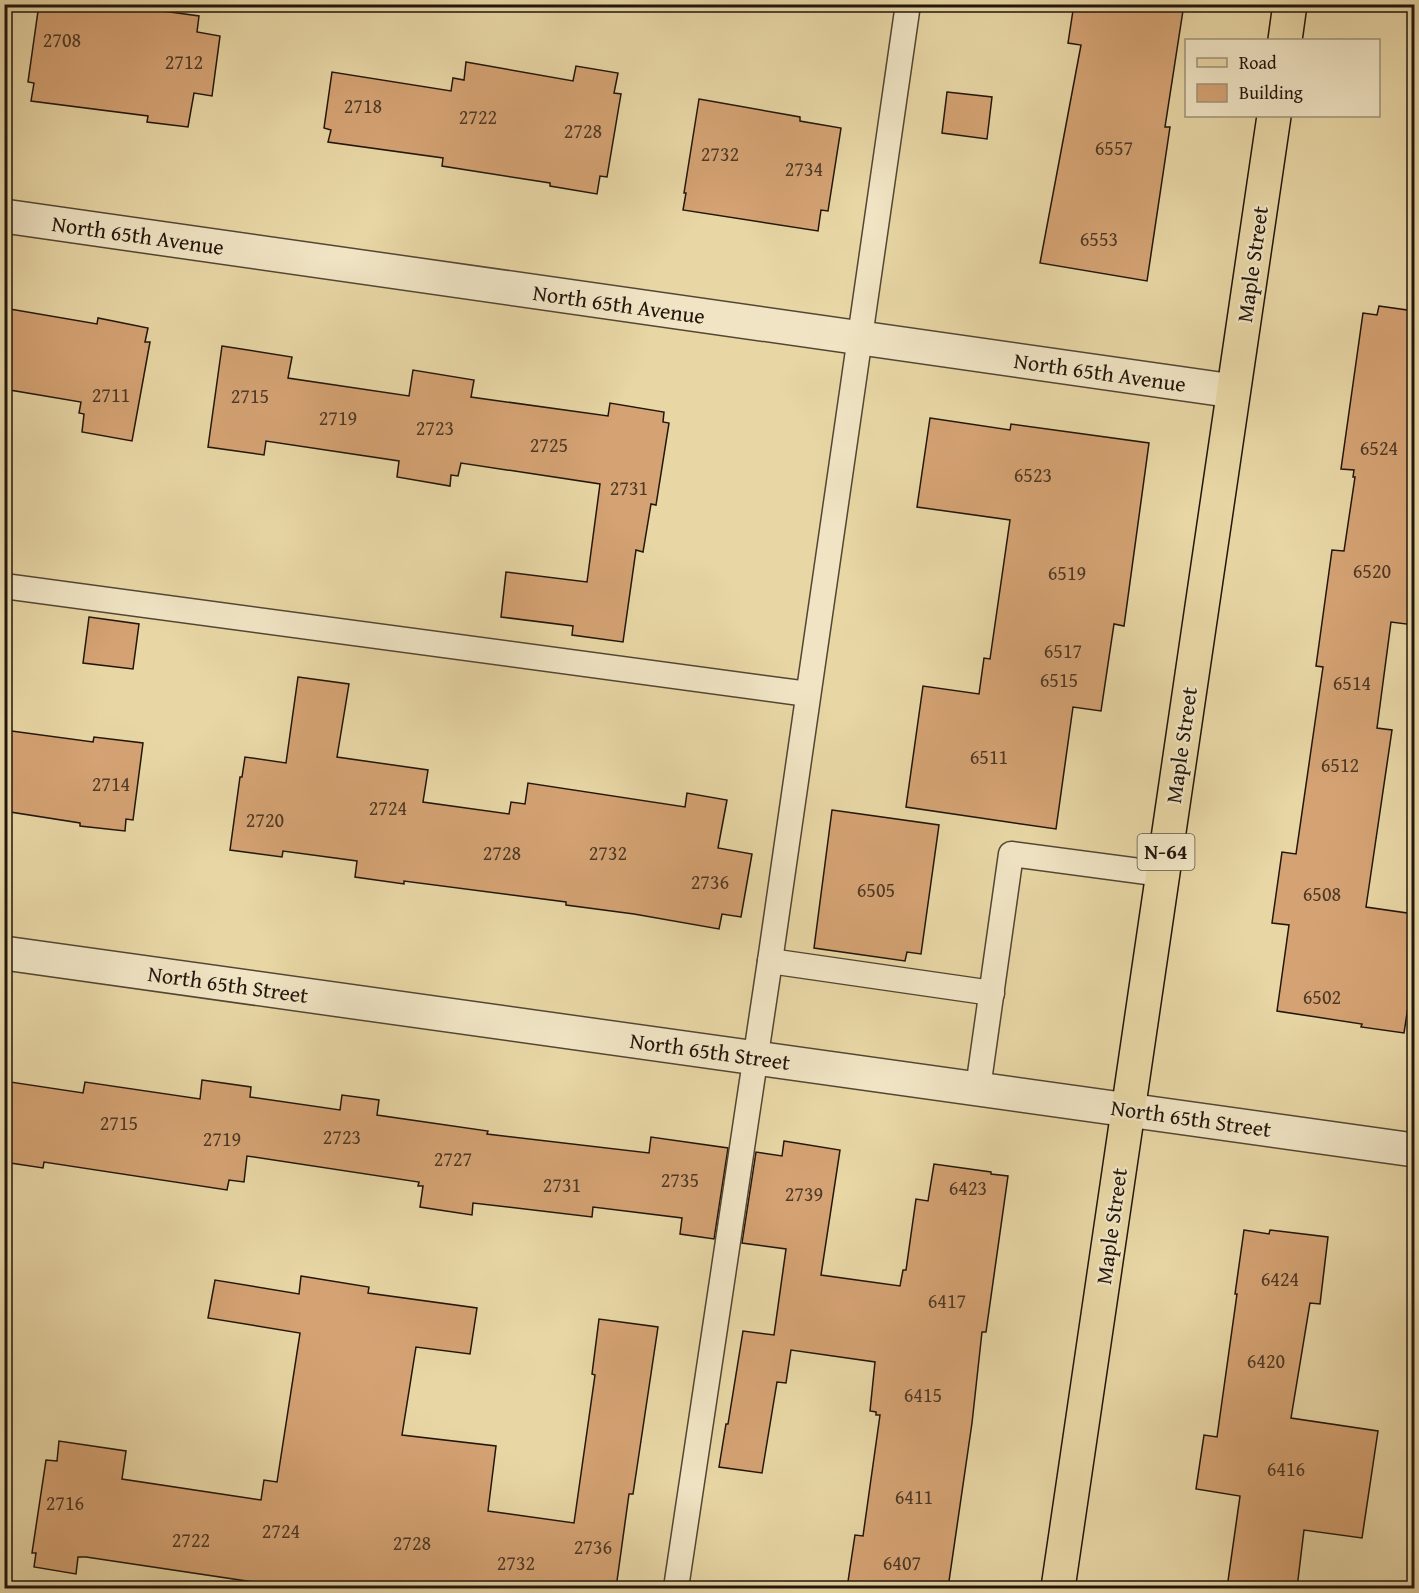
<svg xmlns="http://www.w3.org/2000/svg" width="1419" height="1593" viewBox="0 0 1419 1593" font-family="'Gentium Book Plus',serif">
<rect width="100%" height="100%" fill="#e8d6a5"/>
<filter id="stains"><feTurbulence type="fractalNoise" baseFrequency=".00333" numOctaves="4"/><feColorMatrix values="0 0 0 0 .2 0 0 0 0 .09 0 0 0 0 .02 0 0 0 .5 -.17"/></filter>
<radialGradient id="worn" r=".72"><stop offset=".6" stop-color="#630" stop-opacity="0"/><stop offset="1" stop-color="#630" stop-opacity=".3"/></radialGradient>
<g fill="#d4a273" stroke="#21160c" stroke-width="1.5">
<polygon points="39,4 156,4 156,10 199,16 197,32 220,36 212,96 194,93 188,127 147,122 148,116 31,101 34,83 28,82"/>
<polygon points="1074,4 1184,4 1165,127 1170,127 1147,281 1040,263 1081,45 1068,43"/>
<polygon points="466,62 573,81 576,66 618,73 614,93 621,94 607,177 600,176 597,194 550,186 550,183 442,166 443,158 328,142 331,130 324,128 332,72 451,91 453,78 464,80"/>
<polygon points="947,92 992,97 987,139 942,133"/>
<polygon points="699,99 800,117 800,121 841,128 828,211 821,210 818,231 683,210 686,193 684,193"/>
<polygon points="1379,306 1414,311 1414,625 1391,622 1377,728 1392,730 1366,907 1414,914 1414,967 1404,1033 1361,1027 1362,1024 1277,1011 1289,925 1272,923 1282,852 1296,854 1323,667 1316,666 1332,550 1344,551 1355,477 1353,477 1354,470 1341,469 1363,313 1377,315"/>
<polygon points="4,308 97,324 98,318 148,328 145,342 150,342 132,441 82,432 84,414 79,413 81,402 4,389"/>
<polygon points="222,346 292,357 288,378 409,396 413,370 474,380 471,397 608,416 610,403 664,412 663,422 669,423 656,505 651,504 643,552 636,550 623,642 572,635 573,626 501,617 506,572 587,582 600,484 461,463 458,476 451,475 450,486 397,477 399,461 266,441 264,455 208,447"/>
<polygon points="930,418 1010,430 1011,424 1149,443 1124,626 1114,624 1101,711 1073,707 1056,829 906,807 923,686 979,694 984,658 990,659 1010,520 917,507"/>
<polygon points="89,617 139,624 133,669 83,663"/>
<polygon points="298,677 349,684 337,757 428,770 423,802 509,814 511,802 525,804 528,783 685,807 687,793 727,800 718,848 752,854 741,917 722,914 719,929 634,914 566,905 566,902 404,881 404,884 355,877 357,861 283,851 282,857 230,850 240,777 242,777 245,757 286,763"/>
<polygon points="4,730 93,742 94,737 143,743 133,820 126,819 125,831 80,826 80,823 4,811"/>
<polygon points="832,810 939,825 921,954 907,952 905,961 814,948"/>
<polygon points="202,1080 251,1087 250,1097 340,1110 342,1095 379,1100 377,1115 488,1131 487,1134 649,1153 651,1137 728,1148 714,1239 680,1234 682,1218 593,1207 592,1217 473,1203 472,1215 420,1207 423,1186 418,1186 419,1182 247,1156 244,1182 229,1180 227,1190 44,1162 43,1168 4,1162 4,1081 83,1093 85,1082 200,1099"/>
<polygon points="784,1141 840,1150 821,1275 900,1286 903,1270 906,1270 916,1199 928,1201 934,1164 991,1172 991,1174 1008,1176 986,1332 982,1332 972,1423 948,1588 847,1588 855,1535 863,1536 880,1415 876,1415 876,1412 870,1411 875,1362 791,1350 786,1383 777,1382 762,1473 719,1467 726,1424 728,1424 743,1331 774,1335 786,1249 742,1243 756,1152 782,1156"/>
<polygon points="1244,1230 1269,1234 1270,1230 1328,1237 1320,1304 1310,1303 1291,1418 1378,1431 1362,1538 1304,1530 1297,1588 1227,1588 1240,1496 1196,1489 1204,1435 1217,1437 1237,1294 1235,1294"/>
<polygon points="301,1276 369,1287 368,1293 477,1308 470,1354 416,1347 402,1435 496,1446 488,1511 574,1523 595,1375 592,1374 599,1319 658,1327 633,1494 629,1494 616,1588 252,1588 253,1582 86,1557 78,1557 76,1574 34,1567 36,1553 32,1553 46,1460 57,1461 59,1441 126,1451 122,1479 261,1500 264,1480 277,1482 300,1333 208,1318 215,1280 299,1294"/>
</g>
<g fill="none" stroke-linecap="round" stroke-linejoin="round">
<defs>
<g id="service">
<polyline points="4,586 808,694"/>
<polyline points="770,961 992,993"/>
<polyline points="978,1088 1011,854 1162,874"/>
<polyline points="676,1588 770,961 908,4"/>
</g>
<g id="minor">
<polyline points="4,216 1233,391"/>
<polyline points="4,953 1414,1150"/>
</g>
<g id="primary">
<polyline points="1285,40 1290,4"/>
<polyline points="1058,1588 1274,116"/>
</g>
</defs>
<use href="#service" stroke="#534632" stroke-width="27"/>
<use href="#minor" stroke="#534632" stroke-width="36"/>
<use href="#primary" stroke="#21160c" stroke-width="36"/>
<use href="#service" stroke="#f0e4c4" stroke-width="24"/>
<use href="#minor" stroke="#f0e4c4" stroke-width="33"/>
<use href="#primary" stroke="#e8d6a5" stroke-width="33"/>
</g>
<g text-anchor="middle" stroke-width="4.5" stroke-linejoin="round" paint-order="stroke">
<g font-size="20" fill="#4e3926">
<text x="62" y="47">2708</text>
<text x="184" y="69">2712</text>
<text x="363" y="113">2718</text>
<text x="478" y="124">2722</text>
<text x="583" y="138">2728</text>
<text x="1114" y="155">6557</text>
<text x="720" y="161">2732</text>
<text x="804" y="176">2734</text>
<text x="1099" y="246">6553</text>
<text x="111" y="402">2711</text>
<text x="250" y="403">2715</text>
<text x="338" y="425">2719</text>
<text x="435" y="435">2723</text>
<text x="549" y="452">2725</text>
<text x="1379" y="455">6524</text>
<text x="1033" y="482">6523</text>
<text x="629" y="495">2731</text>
<text x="1372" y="578">6520</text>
<text x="1067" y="580">6519</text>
<text x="1063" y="658">6517</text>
<text x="1059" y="687">6515</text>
<text x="1352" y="690">6514</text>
<text x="989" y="764">6511</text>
<text x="1340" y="772">6512</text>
<text x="111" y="791">2714</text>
<text x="388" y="815">2724</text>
<text x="265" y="827">2720</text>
<text x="502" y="860">2728</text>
<text x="608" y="860">2732</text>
<text x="710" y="889">2736</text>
<text x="876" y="897">6505</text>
<text x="1322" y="901">6508</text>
<text x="1322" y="1004">6502</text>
<text x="119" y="1130">2715</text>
<text x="342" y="1144">2723</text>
<text x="222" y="1146">2719</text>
<text x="453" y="1166">2727</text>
<text x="680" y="1187">2735</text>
<text x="562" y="1192">2731</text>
<text x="968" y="1195">6423</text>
<text x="804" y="1201">2739</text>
<text x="1280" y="1286">6424</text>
<text x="947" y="1308">6417</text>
<text x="1266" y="1368">6420</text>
<text x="923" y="1402">6415</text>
<text x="1286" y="1476">6416</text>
<text x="914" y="1504">6411</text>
<text x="65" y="1510">2716</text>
<text x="281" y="1538">2724</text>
<text x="191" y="1547">2722</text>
<text x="412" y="1550">2728</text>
<text x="593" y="1554">2736</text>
<text x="516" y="1570">2732</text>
<text x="902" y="1570">6407</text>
</g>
<rect fill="#f0e4c4" stroke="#5f5443" stroke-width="1.5" x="1137.5" y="834" width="57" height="36" rx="4.5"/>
<g font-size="21" font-weight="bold" fill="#21160c">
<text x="1166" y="859">N-64</text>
</g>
<g font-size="22" fill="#21160c" stroke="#f0e4c4">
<text transform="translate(138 235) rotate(8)" y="8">North 65th Avenue</text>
<text transform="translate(1252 264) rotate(-82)" y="8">Maple Street</text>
<text transform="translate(619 304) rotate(8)" y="8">North 65th Avenue</text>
<text transform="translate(1100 372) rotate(8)" y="8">North 65th Avenue</text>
<text transform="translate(1181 745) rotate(-82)" y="8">Maple Street</text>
<text transform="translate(228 984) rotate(8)" y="8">North 65th Street</text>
<text transform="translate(710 1051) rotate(8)" y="8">North 65th Street</text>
<text transform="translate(1191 1118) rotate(8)" y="8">North 65th Street</text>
<text transform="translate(1111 1226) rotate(-82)" y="8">Maple Street</text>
</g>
</g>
<rect width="1419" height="1593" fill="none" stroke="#e8d6a5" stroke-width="24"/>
<rect x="6" y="6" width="1407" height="1581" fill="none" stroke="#21160c" stroke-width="3"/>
<rect x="12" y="12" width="1395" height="1569" fill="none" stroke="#21160c" stroke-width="1.5"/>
<rect x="1185" y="39" width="195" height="78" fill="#f0e4c4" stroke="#9d927a" stroke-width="1.5"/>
<rect x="1197" y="58" width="30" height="9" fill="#e8d6a5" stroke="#9d927a" stroke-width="1.5"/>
<text x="1239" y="69" font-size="18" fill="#21160c">Road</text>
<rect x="1197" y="84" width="30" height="18" fill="#d4a273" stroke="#9d927a" stroke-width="1.5"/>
<text x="1239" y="99" font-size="18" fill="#21160c">Building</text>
<rect width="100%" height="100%" filter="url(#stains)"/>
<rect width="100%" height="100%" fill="url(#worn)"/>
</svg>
